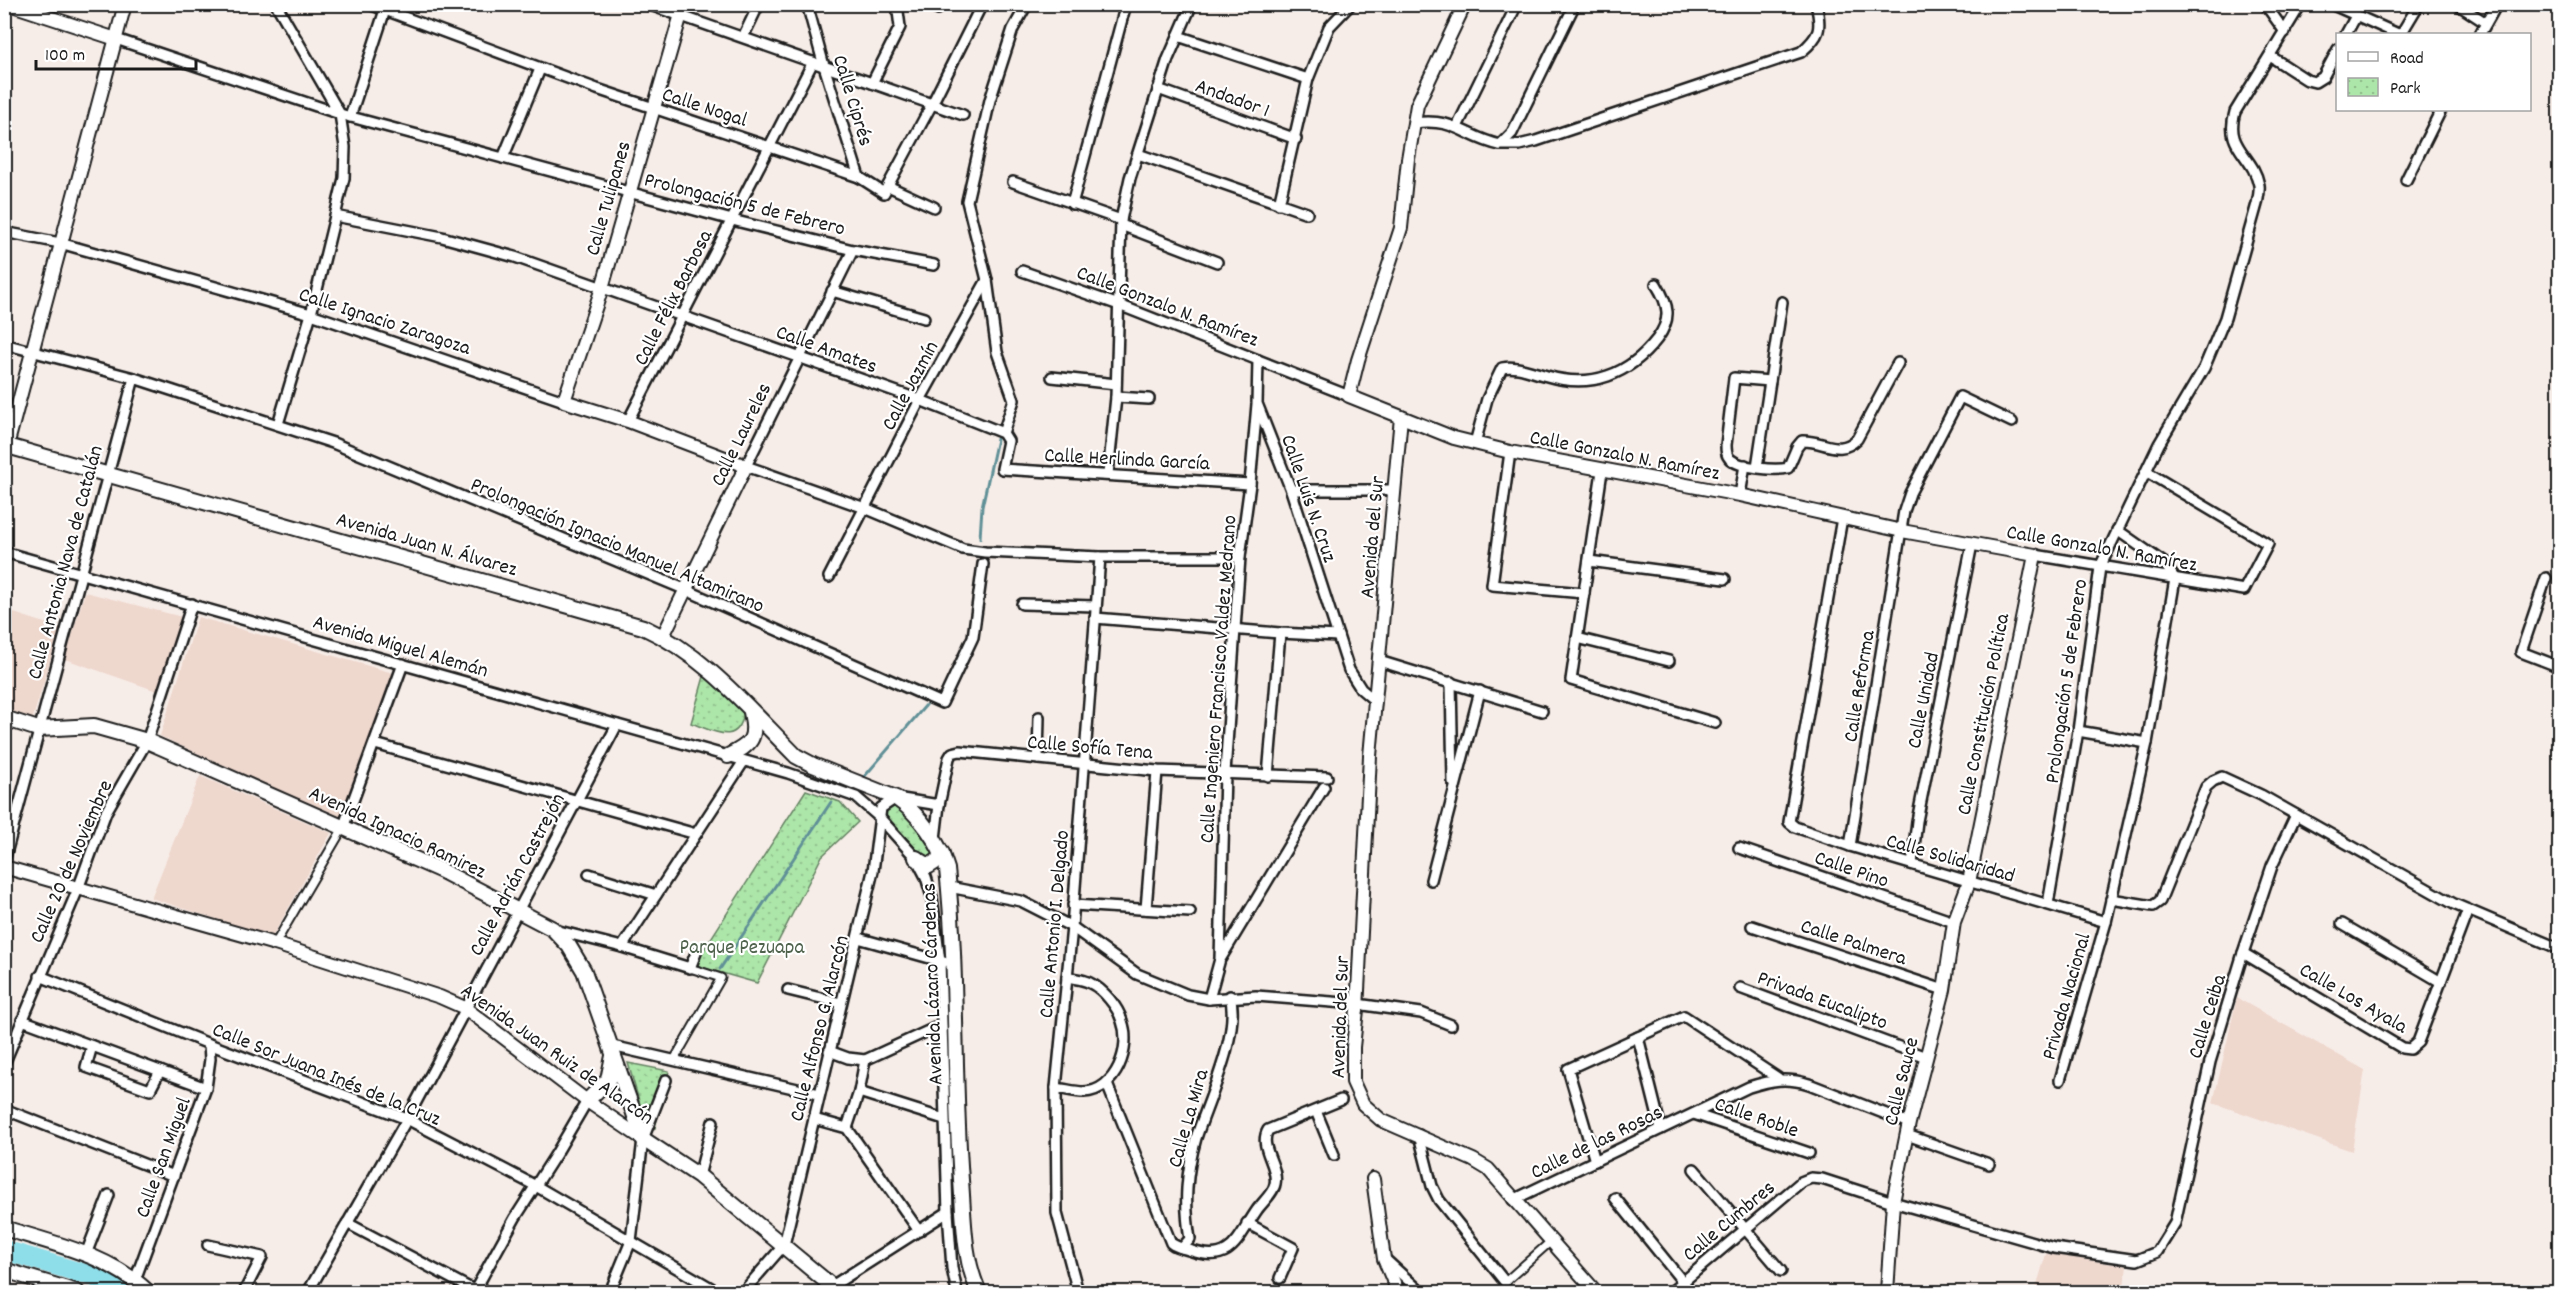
<svg xmlns="http://www.w3.org/2000/svg" width="2564" height="1297" viewBox="0 0 2564 1297" font-family="Dekko,sans-serif">
<defs>
<pattern id="park-dots" width="8" height="8" patternUnits="userSpaceOnUse" patternTransform="scale(1.5)"><rect width="8" height="8" fill="#ade6a9"/><path d="M2 2h.1M6 6h.1" fill="none" stroke="#94c591" stroke-width="1.8" stroke-linecap="round"/></pattern>
</defs>
<rect width="100%" height="100%" fill="#f7ede8"/>
<filter id="ink" filterUnits="userSpaceOnUse"><feTurbulence type="fractalNoise" baseFrequency=".0167" numOctaves="2"/><feDisplacementMap in="SourceGraphic" scale="12" xChannelSelector="R" yChannelSelector="G"/><feConvolveMatrix kernelMatrix="1 2 1 2 8 2 1 2 1" color-interpolation-filters="sRGB"/></filter>
<g filter="url(#ink)">
<g fill="#eed7cd">
<polygon points="85,592 182,617 157,691 65,659"/>
<polygon points="5,610 60,628 32,721 5,712"/>
<polygon points="198,617 393,673 372,739 340,819 160,736"/>
<polygon points="200,776 331,833 272,937 151,898"/>
<polygon points="2237,998 2365,1070 2352,1151 2213,1103"/>
<polygon points="2046,1254 2127,1266 2123,1292 2035,1292"/>
</g>
<g fill="url(#park-dots)" stroke="#648162" stroke-width="1.5">
<path d="M 705,673 L 736,702 L 744,713 C 738,747 714,731 691,723 Z"/>
<polygon points="806,790 840,802 858,822 822,856 757,983 694,965"/>
<path d="M 895,806 L 901,809 C 911,821 937,842 933,860 L 918,853 L 888,819 L 885,813 L 889,807 Z"/>
<polygon points="628,1063 669,1071 655,1128 646,1125"/>
</g>
<g fill="none" stroke-linecap="round" stroke-linejoin="round">
<g stroke="#609097" stroke-width="3">
<polyline points="980,538 982,507 997,439"/>
<polyline points="864,777 926,705"/>
<polyline points="720,969 831,802"/>
</g>
<polyline stroke="#8edee9" stroke-width="20" points="4,1250 95,1277 122,1292"/>
<defs>
<g id="pedestrian">
<polyline points="275,944 343,828"/>
<polyline points="674,1060 721,978 690,968"/>
<polyline points="1505,1282 1550,1242"/>
</g>
<g id="minor">
<polyline points="276,4 340,114 345,147 344,178 335,216 311,314 278,424"/>
<polyline points="369,4 597,89 859,177"/>
<polyline points="647,4 963,115"/>
<polyline points="807,4 824,66 859,177 884,193 932,104 982,4"/>
<polyline points="927,4 938,9"/>
<polyline points="2265,4 2285,32"/>
<polyline points="2331,4 2398,34"/>
<polyline points="2457,4 2486,23"/>
<polyline points="2346,34 2356,16"/>
<polyline points="2401,34 2419,4"/>
<polyline points="2480,34 2497,4"/>
<polyline points="1178,36 1308,79"/>
<polyline points="743,37 759,4"/>
<polyline points="116,39 340,114 732,220 853,250 934,265"/>
<polyline points="2270,56 2307,80 2315,82 2323,77 2338,49"/>
<polyline points="872,83 900,27 897,4"/>
<polyline points="1158,89 1296,139"/>
<polyline points="350,117 387,4"/>
<path d="M 1414,123 C 1455,117 1464,137 1500,145 L 1512,133 L 1575,4"/>
<polyline points="1457,127 1517,4"/>
<path d="M 1500,145 L 1519,145 L 1536,141 L 1801,52 C 1820,36 1822,29 1816,4"/>
<polyline points="1138,154 1307,213"/>
<polyline points="503,158 540,69"/>
<polyline points="2406,180 2441,110"/>
<polyline points="1013,182 1121,220"/>
<polyline points="888,186 934,207"/>
<polyline points="1072,204 1126,4"/>
<polyline points="1279,204 1308,79 1329,27 1351,4"/>
<polyline points="335,216 442,237 515,257 920,400 1003,433 1008,441 1002,469 1250,484"/>
<polyline points="1121,225 1217,262"/>
<polyline points="4,232 60,243 311,314 564,401"/>
<polyline points="853,250 746,466 865,508 963,549 985,552 1100,557 1240,557"/>
<polyline points="1022,271 1119,305 1349,396"/>
<polyline points="832,291 924,318"/>
<polyline points="4,344 134,378 333,443 684,589 942,703 973,637 983,564"/>
<polyline points="1052,377 1116,384"/>
<path d="M 1770,381 L 1734,378 L 1726,445 C 1726,450 1726,455 1730,459 C 1740,468 1776,471 1788,468 L 1797,447 L 1802,441 C 1824,440 1839,457 1857,439 L 1898,363"/>
<polyline points="1116,397 1149,399"/>
<polyline points="1258,406 1291,490 1349,670 1361,689 1374,700"/>
<polyline points="628,421 813,62"/>
<polyline points="1003,433 1014,400 997,352 987,280 967,201 990,100 1013,29 1027,4"/>
<path d="M 1475,443 L 1487,399 L 1502,368 C 1517,365 1531,372 1547,376 C 1591,389 1629,375 1657,339 C 1672,319 1669,305 1656,284"/>
<polyline points="1510,452 1492,585 1584,593"/>
<polyline points="1757,467 1782,302"/>
<polyline points="1602,471 1571,680 1715,723"/>
<polyline points="1108,474 1116,397 1121,220 1130,178 1168,59 1192,4"/>
<polyline points="1291,490 1395,490"/>
<polyline points="1740,495 1745,465"/>
<polyline points="1842,518 1789,822 1795,827 1850,846 2106,922"/>
<polyline points="4,552 788,773 856,797 879,817 916,858 926,877 932,897 940,962 948,1212 952,1268 957,1292"/>
<polyline points="2035,555 2244,590 2268,544 2147,472"/>
<polyline points="1589,561 1725,579"/>
<polyline points="829,577 920,400 987,280"/>
<polyline points="2546,578 2521,652 2560,667"/>
<polyline points="1022,604 1096,606"/>
<polyline points="1095,618 1280,633 1338,636"/>
<polyline points="1577,638 1669,661"/>
<polyline points="1379,661 1542,711"/>
<polyline points="1451,682 1453,782"/>
<polyline points="2078,731 2147,743"/>
<polyline points="375,744 696,834"/>
<polyline points="1038,759 1039,717"/>
<polyline points="1268,776 1280,633"/>
<polyline points="343,828 403,664"/>
<polyline points="935,839 939,805 949,758 952,753 960,751 1157,771 1327,777"/>
<polyline points="1850,846 1904,511 1910,493 1960,397 2012,422"/>
<polyline points="1739,848 1954,922"/>
<polyline points="4,861 134,378"/>
<polyline points="1912,864 1917,821 1972,544"/>
<polyline points="589,874 656,895"/>
<polyline points="1431,880 1480,691"/>
<polyline points="949,887 1021,901 1072,927 1137,974 1188,995 1209,999 1256,996 1357,1004 1421,1013 1451,1025"/>
<polyline points="2111,899 2153,906 2160,901 2206,787 2213,781 2222,777 2261,795 2454,904 2560,949"/>
<path d="M 2048,904 L 2078,731 L 2100,567 L 2159,444 L 2204,368 L 2225,318 L 2257,204 C 2258,198 2260,191 2259,185 C 2253,154 2224,148 2235,112 L 2301,4"/>
<polyline points="1073,905 1190,912"/>
<polyline points="1146,909 1157,771"/>
<polyline points="2342,924 2441,982"/>
<polyline points="1752,926 1944,990"/>
<polyline points="555,930 622,947 690,968 696,953"/>
<polyline points="858,938 944,962"/>
<polyline points="622,947 744,761"/>
<polyline points="2243,953 2402,1048 2410,1049 2418,1042 2468,910"/>
<polyline points="1221,958 1324,787"/>
<polyline points="40,976 209,1044 407,1119 536,1186 718,1292"/>
<polyline points="1740,988 1926,1057"/>
<polyline points="788,990 841,1003"/>
<polyline points="1209,999 1220,959 1225,773 1240,557 1250,484 1257,404 1258,360"/>
<polyline points="22,1020 206,1088"/>
<polyline points="1638,1037 1661,1129"/>
<polyline points="92,1046 86,1067 150,1090 160,1071"/>
<polyline points="612,1046 819,1094"/>
<polyline points="829,1051 848,1058 865,1060 941,1025"/>
<polyline points="4,1064 78,889 106,812 147,741 192,604"/>
<polyline points="2060,1080 2106,922 2147,743 2175,579 2164,563 2117,530"/>
<path d="M 1107,1084 L 1171,1243 C 1177,1248 1184,1248 1192,1251 C 1232,1264 1237,1239 1257,1210 C 1262,1203 1274,1192 1275,1184 C 1279,1166 1258,1147 1268,1130 L 1341,1100"/>
<path d="M 1056,1088 C 1065,1089 1075,1092 1084,1092 C 1116,1091 1132,1048 1122,1021 C 1118,1007 1103,989 1090,983 C 1083,979 1074,979 1067,977"/>
<polyline points="859,1092 944,1119"/>
<polyline points="4,1109 174,1176"/>
<polyline points="1316,1111 1334,1155"/>
<polyline points="1694,1114 1809,1153"/>
<polyline points="814,1119 847,1128 919,1231"/>
<polyline points="847,1128 859,1092 865,1060"/>
<polyline points="1419,1135 1432,1186 1439,1200 1505,1282"/>
<polyline points="1907,1135 1989,1164"/>
<polyline points="1595,1161 1568,1069 1684,1016 1778,1078"/>
<polyline points="1694,1169 1781,1271"/>
<polyline points="699,1176 713,1122"/>
<polyline points="1615,1198 1691,1292"/>
<path d="M 1513,1200 L 1749,1087 C 1771,1080 1786,1077 1809,1084 L 1909,1123"/>
<polyline points="347,1223 477,1292"/>
<polyline points="1247,1223 1293,1248 1280,1278"/>
<polyline points="208,1245 262,1257 244,1292"/>
<path d="M 1182,1248 L 1190,1239 C 1184,1203 1186,1173 1196,1138 C 1208,1101 1241,1032 1230,996"/>
<polyline points="86,1254 109,1195"/>
<polyline points="1386,1260 1421,1292"/>
<polyline points="135,1280 206,1088 210,1059 209,1044"/>
<polyline points="832,1286 948,1212"/>
<polyline points="308,1292 407,1119 617,725"/>
<polyline points="474,1292 515,1218 556,1154 587,1101"/>
<polyline points="610,1292 631,1241 643,1139 666,1080"/>
<polyline points="743,1292 784,1245 873,871 881,808 896,798 939,805"/>
<polyline points="1078,1292 1057,1213 1056,1088 1072,927 1100,557"/>
<polyline points="1671,1292 1801,1182 1811,1178 1822,1179 1893,1202 2054,1248 2137,1260 2157,1252 2175,1223 2210,1062 2243,953 2272,866 2296,815"/>
</g>
<g id="tertiary">
<polyline points="9,4 116,39"/>
<polyline points="1465,4 1417,105 1408,159 1401,228 1358,360 1349,396 1454,438 1510,452 1740,495 1902,531 2035,555 1969,882 1954,922 1944,990 1909,1123 1893,1202 1887,1292"/>
<polyline points="1401,417 1370,756 1357,1010 1353,1047 1353,1082 1363,1104 1381,1120 1473,1160 1488,1169 1596,1292"/>
<polyline points="7,446 125,4"/>
<polyline points="663,636 746,466 628,421 564,401 602,288 684,4"/>
<polyline points="4,867 275,944 440,997 465,1008 587,1101 643,1139"/>
<polyline points="1373,1179 1384,1259 1398,1292"/>
</g>
<g id="secondary">
<path d="M 4,445 L 643,627 C 705,655 749,709 796,756 L 813,765 L 896,798 C 920,815 939,841 947,869 C 958,972 953,1077 961,1180 C 964,1218 963,1258 979,1292"/>
<polyline points="4,718 38,729 94,726 147,741 442,871 553,929 569,946 584,971 643,1139 699,1176 839,1292"/>
<path d="M 728,756 C 752,744 757,739 751,712"/>
<polyline points="916,858 929,866 940,859 942,853"/>
<polyline points="587,1101 608,1080 613,1056"/>
<path d="M 4,1228 C 55,1244 109,1255 148,1292"/>
<polyline points="4,1270 77,1292"/>
</g>
</defs>
<use href="#pedestrian" stroke="#1c1c1c" stroke-width="11"/>
<use href="#minor" stroke="#1c1c1c" stroke-width="14"/>
<use href="#tertiary" stroke="#1c1c1c" stroke-width="16"/>
<use href="#secondary" stroke="#1c1c1c" stroke-width="18"/>
<use href="#pedestrian" stroke="#fff" stroke-width="7"/>
<use href="#minor" stroke="#fff" stroke-width="9"/>
<use href="#tertiary" stroke="#fff" stroke-width="12"/>
<use href="#secondary" stroke="#fff" stroke-width="14"/>
</g>
</g>
<g text-anchor="middle" stroke-width="4.5" stroke-linejoin="round" paint-order="stroke">
<g font-size="21" fill="#1c1c1c" stroke="#fff">
<text transform="translate(1233 97) rotate(20)" y="7">Andador 1</text>
<text transform="translate(854 100) rotate(73)" y="7">Calle Ciprés</text>
<text transform="translate(705 106) rotate(18)" y="7">Calle Nogal</text>
<text transform="translate(607 198) rotate(-74)" y="7">Calle Tulipanes</text>
<text transform="translate(745 203) rotate(14)" y="7">Prolongación 5 de Febrero</text>
<text transform="translate(672 297) rotate(-63)" y="7">Calle Félix Barbosa</text>
<text transform="translate(1168 305) rotate(21)" y="7">Calle Gonzalo N. Ramírez</text>
<text transform="translate(385 320) rotate(18)" y="7">Calle Ignacio Zaragoza</text>
<text transform="translate(827 348) rotate(20)" y="7">Calle Amates</text>
<text transform="translate(909 385) rotate(-62)" y="7">Calle Jazmín</text>
<text transform="translate(740 434) rotate(-64)" y="7">Calle Laureles</text>
<text transform="translate(1625 454) rotate(11)" y="7">Calle Gonzalo N. Ramírez</text>
<text transform="translate(1127 458) rotate(3)" y="7">Calle Herlinda García</text>
<text transform="translate(1310 498) rotate(71)" y="7">Calle Luis N. Cruz</text>
<text transform="translate(1371 537) rotate(-85)" y="7">Avenida del Sur</text>
<text transform="translate(427 543) rotate(16)" y="7">Avenida Juan N. Álvarez</text>
<text transform="translate(618 544) rotate(23)" y="7">Prolongación Ignacio Manuel Altamirano</text>
<text transform="translate(2102 547) rotate(10)" y="7">Calle Gonzalo N. Ramírez</text>
<text transform="translate(64 562) rotate(-75)" y="7">Calle Antonia Nava de Catalán</text>
<text transform="translate(401 645) rotate(16)" y="7">Avenida Miguel Alemán</text>
<text transform="translate(1217 679) rotate(-86)" y="7">Calle Ingeniero Francisco Valdez Medrano</text>
<text transform="translate(2065 681) rotate(-82)" y="7">Prolongación 5 de Febrero</text>
<text transform="translate(1858 686) rotate(-81)" y="7">Calle Reforma</text>
<text transform="translate(1922 700) rotate(-79)" y="7">Calle Unidad</text>
<text transform="translate(1982 714) rotate(-79)" y="7">Calle Constitución Política</text>
<text transform="translate(1090 746) rotate(5)" y="7">Calle Sofía Tena</text>
<text transform="translate(398 831) rotate(25)" y="7">Avenida Ignacio Ramirez</text>
<text transform="translate(1951 857) rotate(16)" y="7">Calle Solidaridad</text>
<text transform="translate(70 861) rotate(-66)" y="7">Calle 20 de Noviembre</text>
<text transform="translate(1852 868) rotate(19)" y="7">Calle Pino</text>
<text transform="translate(516 874) rotate(-62)" y="7">Calle Adrián Castrejón</text>
<text transform="translate(1053 924) rotate(-85)" y="7">Calle Antonio I. Delgado</text>
<text transform="translate(1854 941) rotate(18)" y="7">Calle Palmera</text>
<text transform="translate(931 984) rotate(-92)" y="7">Avenida Lázaro Cárdenas</text>
<text transform="translate(2065 996) rotate(-74)" y="7">Privada Nacional</text>
<text transform="translate(2354 997) rotate(30)" y="7">Calle Los Ayala</text>
<text transform="translate(1823 999) rotate(20)" y="7">Privada Eucalipto</text>
<text transform="translate(2206 1016) rotate(-73)" y="7">Calle Ceiba</text>
<text transform="translate(1339 1017) rotate(-88)" y="7">Avenida del Sur</text>
<text transform="translate(818 1028) rotate(-76)" y="7">Calle Alfonso G. Alarcón</text>
<text transform="translate(558 1053) rotate(35)" y="7">Avenida Juan Ruiz de Alarcón</text>
<text transform="translate(327 1073) rotate(22)" y="7">Calle Sor Juana Inés de la Cruz</text>
<text transform="translate(1900 1081) rotate(-76)" y="7">Calle Sauce</text>
<text transform="translate(1757 1116) rotate(19)" y="7">Calle Roble</text>
<text transform="translate(1187 1118) rotate(-74)" y="7">Calle La Mira</text>
<text transform="translate(1596 1141) rotate(-26)" y="7">Calle de las Rosas</text>
<text transform="translate(162 1157) rotate(-70)" y="7">Calle San Miguel</text>
<text transform="translate(1728 1220) rotate(-40)" y="7">Calle Cumbres</text>
</g>
<g font-size="21" fill="#4f634d" stroke="#fff">
<text x="742" y="953">Parque Pezuapa</text>
</g>
</g>
<rect width="2564" height="1297" fill="none" stroke="#fff" stroke-width="24"/>
<rect x="12" y="12" width="2540" height="1273" fill="none" stroke="#1c1c1c" stroke-width="2" filter="url(#ink)"/>
<rect x="2336" y="33" width="195" height="78" fill="#ffffff" stroke="#a4a4a4" stroke-width="1.5"/>
<rect x="2348" y="52" width="30" height="9" fill="#ffffff" stroke="#a4a4a4" stroke-width="1.5"/>
<text x="2390" y="63" font-size="18" fill="#1c1c1c">Road</text>
<rect x="2348" y="78" width="30" height="18" fill="url(#park-dots)" stroke="#a4a4a4" stroke-width="1.5"/>
<text x="2390" y="93" font-size="18" fill="#1c1c1c">Park</text>
<path d="M36 60v9h160v-9" fill="none" stroke="#1c1c1c" stroke-width="3"/>
<text x="45" y="60" font-size="18" fill="#1c1c1c" stroke="#ffffff" stroke-width="4.5" paint-order="stroke">100 m</text>
</svg>
